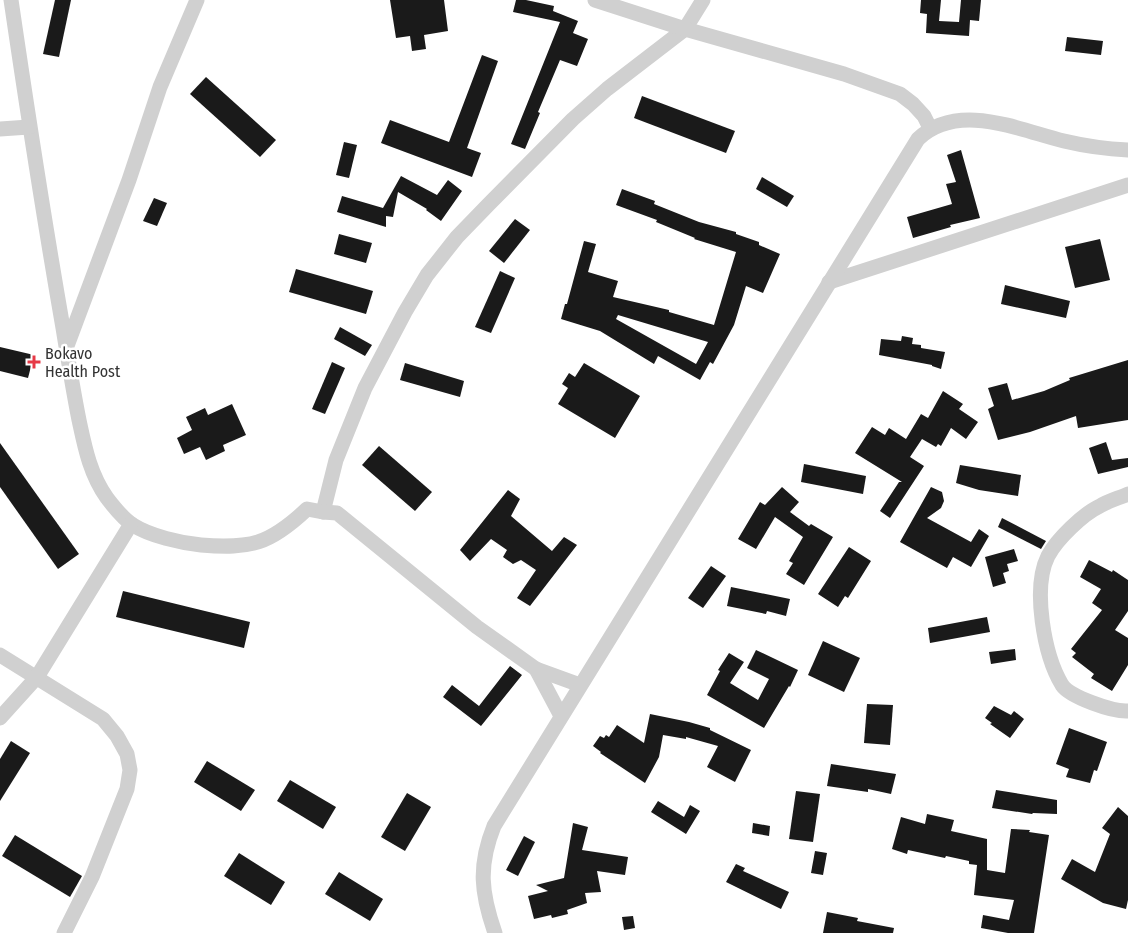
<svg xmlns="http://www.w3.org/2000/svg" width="1128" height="933" viewBox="0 0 1128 933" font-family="'Fira Sans Condensed',sans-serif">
<rect width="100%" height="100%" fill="#fff"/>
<g fill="#1a1a1a" fill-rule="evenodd">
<polygon points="55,0 71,0 59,57 43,54"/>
<polygon points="390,0 444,0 448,31 424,35 426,49 412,51 410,36 396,38"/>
<polygon points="516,0 526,0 554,6 553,11 578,21 573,33 588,39 577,66 560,60 538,112 540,113 525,149 511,144 560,22 513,12"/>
<polygon points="921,0 941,0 939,21 959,22 961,0 981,0 979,21 970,20 969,36 926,33 927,14 920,13"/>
<polygon points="1067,37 1103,41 1101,55 1065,51"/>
<polygon points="482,55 498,61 467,148 481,153 472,177 381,143 390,120 449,142"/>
<polygon points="206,77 276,140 260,157 190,94"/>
<polygon points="642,96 735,131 726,153 634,118"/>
<polygon points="344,142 357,145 349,178 336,175"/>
<polygon points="961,150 980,218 950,225 951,227 913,238 907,217 952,204 946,184 956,182 947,155"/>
<polygon points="401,176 437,195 448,180 462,191 441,221 426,210 427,209 398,192 393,217 386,216 386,227 337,212 342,196 383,208"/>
<polygon points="762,177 794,196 787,207 756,189"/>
<path d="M 622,189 L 655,201 L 654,204 L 699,222 L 736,232 L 736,234 L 759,242 L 759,245 L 780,254 L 763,293 L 746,286 L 734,325 L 713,364 L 710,362 L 700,380 L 658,356 L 654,364 L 600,331 L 561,319 L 565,304 L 567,304 L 584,241 L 596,244 L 588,272 L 618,281 L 613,297 L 669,310 L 669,312 L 714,325 L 736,252 L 694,239 L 695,238 L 656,222 L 657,220 L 616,205 ZM 618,315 L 708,342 L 696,364 L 616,319 Z"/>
<polygon points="154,198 167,203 157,226 143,221"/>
<polygon points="515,219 530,230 504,263 489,251"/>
<polygon points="339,234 372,243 366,263 334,254"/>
<polygon points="1100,239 1110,280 1075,288 1065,247"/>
<polygon points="296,269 373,291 366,314 289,292"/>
<polygon points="500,271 515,278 491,333 475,327"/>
<polygon points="1005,285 1070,301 1066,318 1001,304"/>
<polygon points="340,327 372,345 365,356 334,339"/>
<polygon points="902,336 913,338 912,344 921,345 921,348 945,352 941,369 932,366 932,365 879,355 881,339 901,341"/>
<polygon points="0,347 34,355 28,378 0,371"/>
<polygon points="1128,360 1128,420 1078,428 1076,416 1030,432 998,440 988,409 994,406 988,388 1007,383 1012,400 1044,391 1070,380 1069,378"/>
<polygon points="332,362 345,368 325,414 312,409"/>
<polygon points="405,363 464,381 460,397 400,380"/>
<polygon points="584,363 640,396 615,438 558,404 568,388 562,384 569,373 575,377"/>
<polygon points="943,391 963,404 959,409 978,422 966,439 951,428 941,446 938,444 936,447 922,439 910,457 924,466 890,518 880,511 899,482 902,482 855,453 872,427 885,435 889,428 906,439 921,414 928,418"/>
<polygon points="232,404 246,435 223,445 225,451 206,460 200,447 184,454 177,438 192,430 186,417 205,408 208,415"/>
<polygon points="1106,442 1112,460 1128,458 1128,467 1098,474 1089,448"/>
<polygon points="0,443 79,554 58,569 0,487"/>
<polygon points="379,446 432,492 415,511 362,465"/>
<polygon points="804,464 866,476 863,494 801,482"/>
<polygon points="960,465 1021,475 1018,496 979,490 956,483"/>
<polygon points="782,487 799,502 790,512 809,526 811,524 833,537 804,585 786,574 793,563 789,561 803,537 775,517 756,549 738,539 760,502 765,505"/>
<polygon points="931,487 942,492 944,501 941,508 927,518 971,542 979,529 989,536 971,567 953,557 947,568 900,542"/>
<polygon points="508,490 520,499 511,516 552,551 564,537 577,545 530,606 517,598 536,570 521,560 513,564 503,557 507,550 491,539 470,561 460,550"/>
<polygon points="1002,518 1046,541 1041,549 998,527"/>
<polygon points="849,547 871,561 848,598 845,596 838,607 818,594"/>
<polygon points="1014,549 1018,561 1007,564 1009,571 1003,573 1006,583 993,587 985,557"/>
<polygon points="1089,560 1112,572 1113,570 1128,580 1128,611 1115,630 1128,638 1128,665 1112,691 1091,678 1094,674 1072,657 1076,653 1071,649 1102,610 1092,603 1101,589 1080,577"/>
<polygon points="711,566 726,576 703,608 688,598"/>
<polygon points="731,587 790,599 786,616 767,611 766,614 727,606"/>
<polygon points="123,591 250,622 244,648 116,617"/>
<polygon points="987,617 990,632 930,643 928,628"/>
<polygon points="823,641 860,658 844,692 808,675"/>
<polygon points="1015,649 1016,660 991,664 989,652"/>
<polygon points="756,650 798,670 790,687 789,686 764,728 707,695 720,671 718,670 729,653 744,662 730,683 758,700 769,679 747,668"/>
<polygon points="510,666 522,675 481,726 443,697 452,685 479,706"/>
<polygon points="867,704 893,705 890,745 864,743"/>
<polygon points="994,706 1011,715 1014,711 1024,719 1010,738 990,724 992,723 985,718"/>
<polygon points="650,714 689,722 710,728 710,730 751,750 735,782 707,767 718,746 686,737 686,739 663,735 659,757 645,783 600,753 601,752 593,746 600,736 604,738 606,735 609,737 617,725 644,743"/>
<polygon points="1069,728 1107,742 1097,771 1094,770 1090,783 1066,777 1069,769 1056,764"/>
<polygon points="11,741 30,753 0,801 0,759"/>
<polygon points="207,761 255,790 241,811 194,782"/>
<polygon points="831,764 896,774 891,794 868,789 868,792 827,786"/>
<polygon points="290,780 336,807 323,829 277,801"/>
<polygon points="996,790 1057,800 1057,814 1033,813 1032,814 992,808"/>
<polygon points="796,791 820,794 813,842 789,839"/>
<polygon points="407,793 431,807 405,851 381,837"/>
<polygon points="658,801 684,817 690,805 700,811 686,834 651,812"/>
<polygon points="1118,807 1128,816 1128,900 1126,909 1103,903 1061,879 1072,859 1095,872 1110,834 1102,828"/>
<polygon points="927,814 954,820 951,831 987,839 987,870 1005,873 1011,829 1030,830 1029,832 1049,835 1034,933 1008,933 981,928 983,915 1009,920 1014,900 974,895 977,865 969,864 969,861 946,856 945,858 908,850 907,854 892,849 901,817 925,824"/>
<polygon points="573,823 588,827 582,850 628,857 625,875 597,871 601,892 585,893 587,903 567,910 568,914 552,918 551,915 534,919 528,896 548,891 536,885 564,878"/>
<polygon points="753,823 770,826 769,836 752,833"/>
<polygon points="15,835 82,876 70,897 2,856"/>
<polygon points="524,836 535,842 518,876 506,870"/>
<polygon points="815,851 827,853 823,875 811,873"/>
<polygon points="239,853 285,882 271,905 224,876"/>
<polygon points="736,864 745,868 743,871 789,892 781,909 726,882"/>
<polygon points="339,872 383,899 370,921 325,894"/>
<polygon points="827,912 858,918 857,921 894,928 893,933 823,933"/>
<polygon points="633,916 635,928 624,930 622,917"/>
</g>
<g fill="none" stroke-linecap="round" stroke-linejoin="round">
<g stroke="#d0d0d0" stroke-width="15">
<path d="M 11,0 C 27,109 44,219 63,328 C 68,359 73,390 79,420 C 85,448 90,474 107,498 C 114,507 123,519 133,525 C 150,536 181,543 201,545 C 251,549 270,544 307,509 L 323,512 L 336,460 L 365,388 L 405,312 L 427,275 L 457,237 L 488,205 L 573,119 L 607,89 L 685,29 L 703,0"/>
<polyline points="595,0 685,29 844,74 900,94 913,104 924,116 930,128"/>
<polyline points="0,129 29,127"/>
<polyline points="829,282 1128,185"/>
<polyline points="67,346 129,180 160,87 197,0"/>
<path d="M 1128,494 C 1119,498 1108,501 1100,506 C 1083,514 1057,539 1048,556 C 1032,588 1044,655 1062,685 C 1070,697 1113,712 1128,711"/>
<polyline points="323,512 337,513 477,627 536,669 580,685"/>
<polyline points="0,655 103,719 117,736 127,754 130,770 127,789 92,877 64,933"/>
<polyline points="536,669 561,716"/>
<polyline points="0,718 37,677 131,524"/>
<path d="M 495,933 C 481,893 478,866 494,826 L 918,139 C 958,101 1019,130 1064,141 C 1085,146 1106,149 1128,150"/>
</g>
</g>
<path fill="#e63946" stroke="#fff" stroke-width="2" d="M31.5 354.5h5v5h5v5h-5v5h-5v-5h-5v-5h5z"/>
<g text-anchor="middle" stroke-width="5" stroke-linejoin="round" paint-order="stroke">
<g font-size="16" fill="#333" stroke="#fff" text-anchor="start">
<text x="45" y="359">Bokavo<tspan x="45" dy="18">Health Post</tspan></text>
</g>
</g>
</svg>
